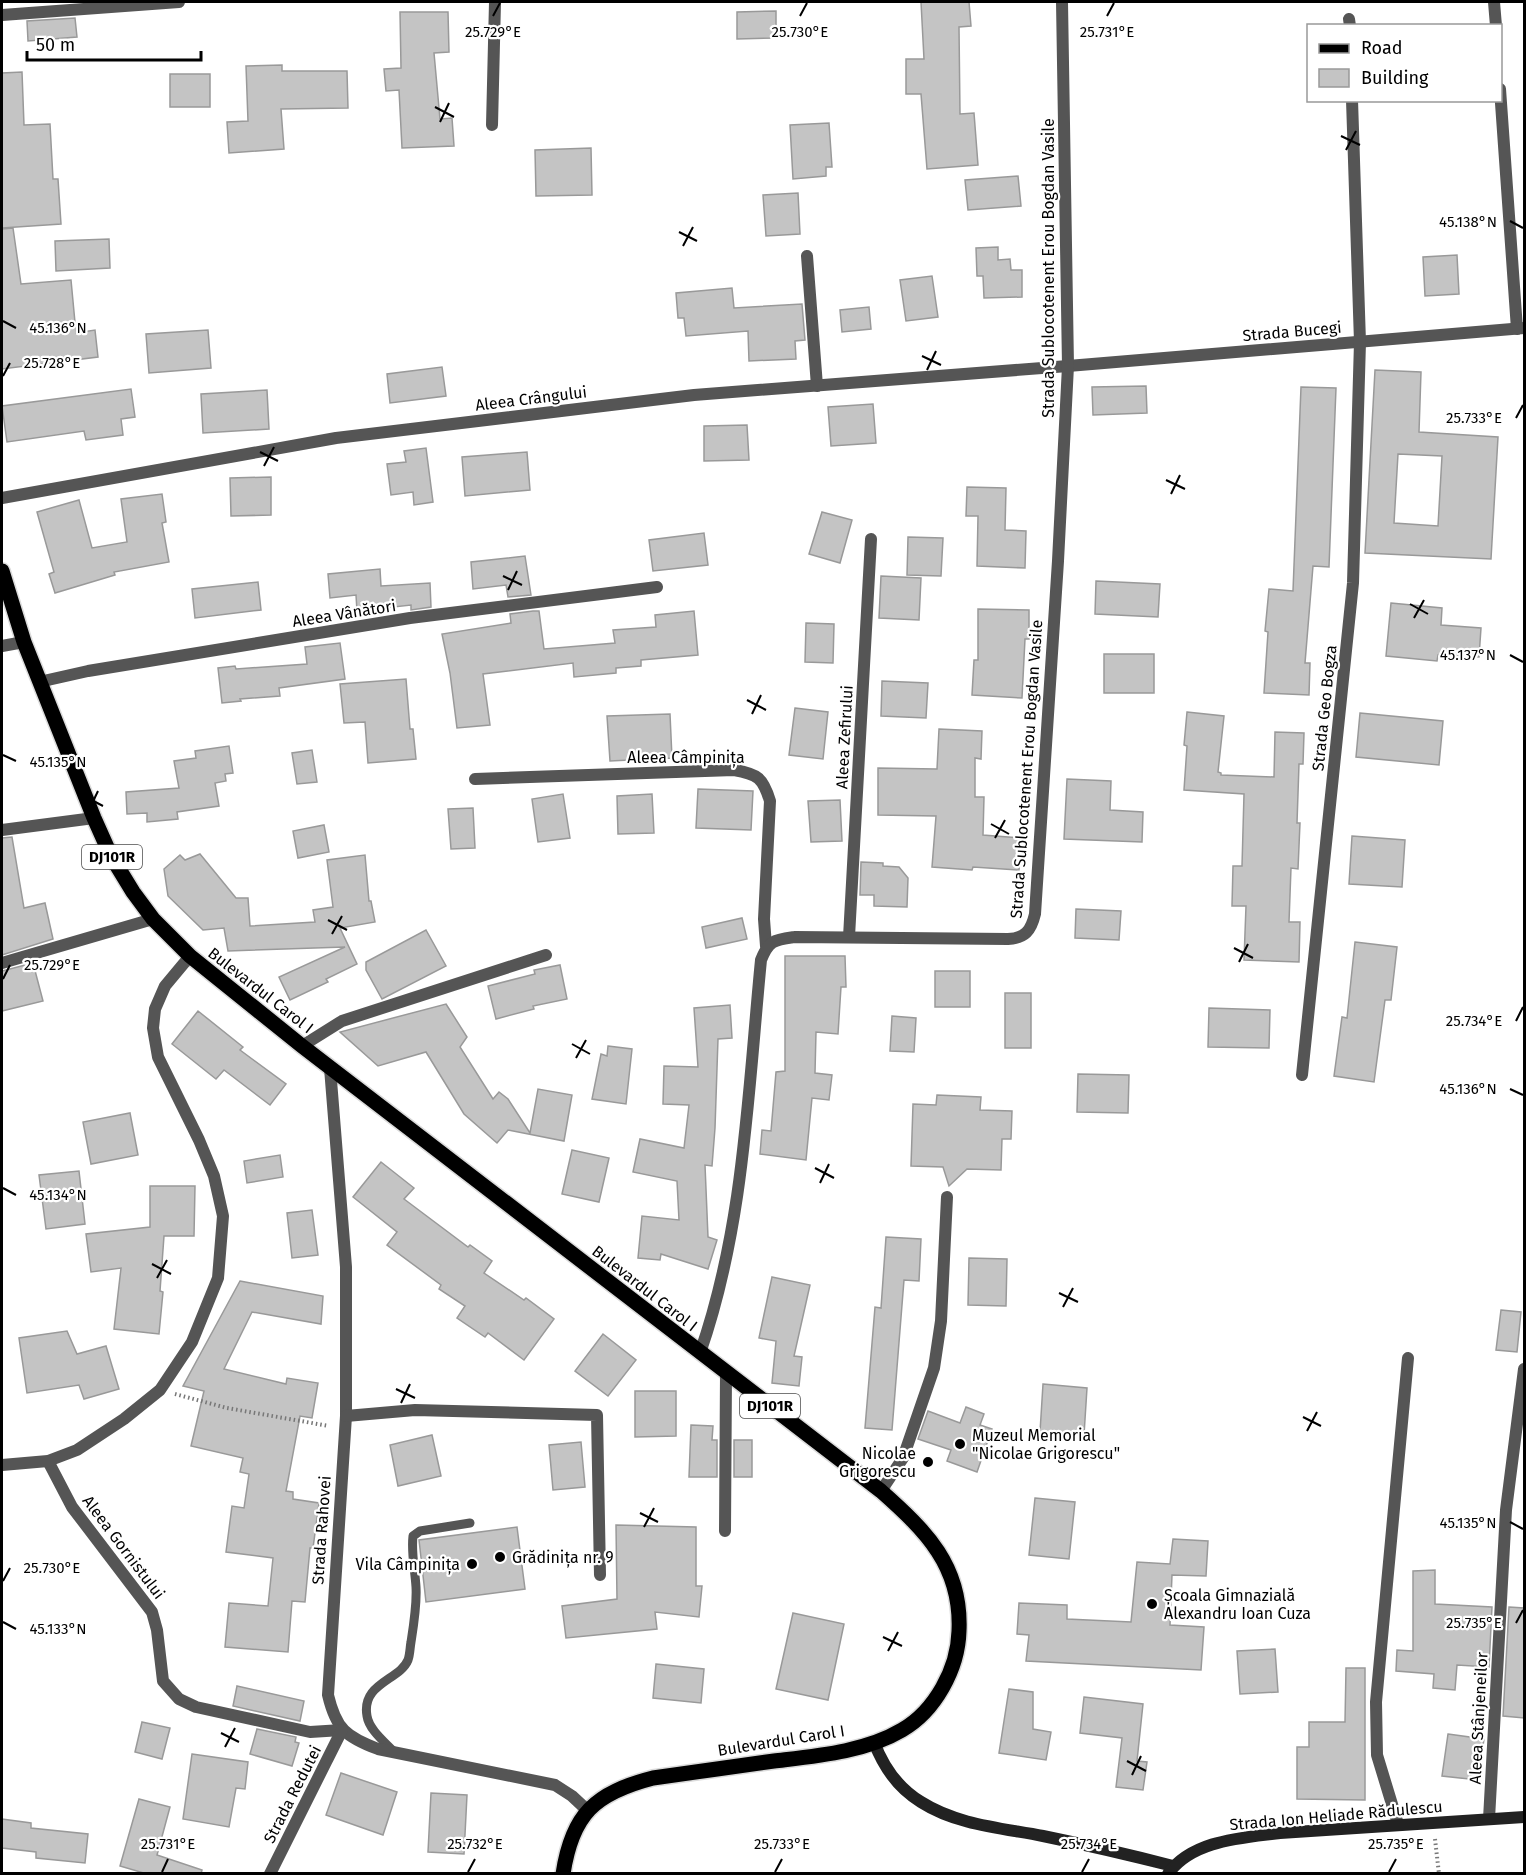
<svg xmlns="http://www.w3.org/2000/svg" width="1526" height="1875" viewBox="0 0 1526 1875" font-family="'Fira Sans',sans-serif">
<rect width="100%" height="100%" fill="#fff"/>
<g fill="#c4c4c4" stroke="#999" stroke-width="1.5" fill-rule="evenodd">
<polygon points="921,2 969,2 971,26 959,27 960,114 974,113 978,165 927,169 921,94 906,94 906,59 924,59"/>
<polygon points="776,11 776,38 737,39 737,12"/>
<polygon points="400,12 448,12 449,52 434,53 440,119 452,118 454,146 402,148 399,90 386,91 384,69 401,68"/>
<polygon points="75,18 77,37 28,41 27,21"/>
<polygon points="282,65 282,71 347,71 348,108 281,109 284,149 229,153 227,122 248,121 246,66"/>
<polygon points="22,72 24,125 50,124 53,179 58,179 61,224 2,228 2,73"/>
<rect x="170" y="74" width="40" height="33"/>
<polygon points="829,123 832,167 826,167 826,176 793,179 790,125"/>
<polygon points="591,148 592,195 536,196 535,150"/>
<polygon points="1018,176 1021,206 968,210 965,180"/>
<polygon points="798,193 800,234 766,236 763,195"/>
<polygon points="13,228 21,284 71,280 76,333 95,330 98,357 2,369 2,229"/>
<polygon points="109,239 110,268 56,271 55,241"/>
<polygon points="998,247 998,260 1010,259 1011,270 1022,270 1022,297 984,298 983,276 977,276 976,248"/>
<polygon points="1457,255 1459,294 1425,296 1423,257"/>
<polygon points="932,276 938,317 906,321 900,280"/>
<polygon points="732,288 734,308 802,304 805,340 795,341 796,359 749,361 748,331 686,336 684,318 678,318 676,293"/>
<polygon points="869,307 871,329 842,332 840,310"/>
<polygon points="208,330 211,368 149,373 146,334"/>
<polygon points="442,367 446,396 390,403 387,374"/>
<path d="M 1375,370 L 1421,372 L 1419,432 L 1498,437 L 1491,559 L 1365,553 ZM 1398,454 L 1442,456 L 1438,526 L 1394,523 Z"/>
<polygon points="1146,386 1147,413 1093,415 1092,387"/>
<polygon points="1301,387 1336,388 1329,567 1313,566 1305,663 1310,663 1309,695 1264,693 1268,632 1265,631 1269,589 1293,591"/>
<polygon points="131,389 135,417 121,419 123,435 86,440 84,431 7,442 2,406"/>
<polygon points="267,390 269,429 203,433 201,394"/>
<polygon points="873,404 876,443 831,446 828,407"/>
<polygon points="747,425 749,460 704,461 704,426"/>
<polygon points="426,448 433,502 414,505 413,492 391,495 387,464 406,462 404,451"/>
<polygon points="527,452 530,490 465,496 462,457"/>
<polygon points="271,477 271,515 231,516 230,478"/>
<polygon points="967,487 1006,488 1005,530 1026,531 1025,568 977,566 978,516 966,516"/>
<polygon points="162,494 166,522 162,523 169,562 114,572 115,575 55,593 49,574 54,572 37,512 79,500 92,548 127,542 121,499"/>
<polygon points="822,512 852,520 840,563 809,554"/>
<polygon points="704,533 708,565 653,571 649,540"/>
<polygon points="908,537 943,538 941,576 907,575"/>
<polygon points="525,556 531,595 508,597 506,585 473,589 471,562"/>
<polygon points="380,569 381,586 430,583 431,607 411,610 411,605 357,611 356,595 330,598 328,574"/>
<polygon points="881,576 921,578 919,620 879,618"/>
<polygon points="1096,581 1160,584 1158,617 1095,614"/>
<polygon points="258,582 261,610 195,618 192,589"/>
<polygon points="1391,603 1442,608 1441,625 1481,628 1479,657 1438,655 1437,661 1386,656"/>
<polygon points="978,609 1029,610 1029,639 1025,639 1022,698 972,695 974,660 978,660"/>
<polygon points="533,611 539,611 544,649 615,643 613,630 656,627 655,615 694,611 698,655 641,660 641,666 616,668 616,673 574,677 573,663 483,674 490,725 457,728 450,673 442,634 511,623 510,614"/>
<polygon points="806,623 834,624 833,663 805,662"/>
<polygon points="340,643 345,679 279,688 280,696 240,699 241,701 222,703 218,668 235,666 236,669 307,664 305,647"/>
<rect x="1104" y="654" width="50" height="39"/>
<polygon points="406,679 410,729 413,729 416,759 368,763 365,722 344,723 340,684"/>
<polygon points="882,681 928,683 926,718 881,716"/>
<polygon points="795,708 828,712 823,759 789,755"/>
<polygon points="1187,712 1224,716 1218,772 1221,773 1221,775 1274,777 1275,732 1304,733 1303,764 1299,764 1297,823 1300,823 1298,869 1291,868 1289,922 1300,922 1299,962 1244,960 1246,906 1232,906 1233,866 1242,866 1244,794 1184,790 1187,746 1184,745"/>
<polygon points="1360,713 1443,721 1439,765 1356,757"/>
<polygon points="670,714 672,758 610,761 607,716"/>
<polygon points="939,729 982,731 981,759 975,758 975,797 984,797 983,835 1022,838 1019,870 973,867 972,870 932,867 936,816 878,815 878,768 937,769"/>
<polygon points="229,746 233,773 225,774 226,781 215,783 219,806 177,812 178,819 147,822 147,813 127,814 126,792 179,788 174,761 196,758 195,751"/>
<polygon points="312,750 317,782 297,784 292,753"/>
<polygon points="1067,779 1111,781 1110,810 1143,812 1142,842 1064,839"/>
<polygon points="698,789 753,791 751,830 696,828"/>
<polygon points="563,794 570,838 538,842 532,799"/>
<polygon points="652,794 654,833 618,834 617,796"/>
<polygon points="840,800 842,841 811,842 808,801"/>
<polygon points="473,808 475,848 451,849 448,809"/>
<polygon points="324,825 329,852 298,858 293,831"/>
<polygon points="1352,836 1405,840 1402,887 1349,884"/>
<polygon points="12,837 24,908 45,903 53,939 2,955 2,838"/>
<polygon points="200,854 236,898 248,898 250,926 315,922 313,910 333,907 327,860 365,855 369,901 371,901 375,922 340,928 357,964 326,979 328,982 290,1000 279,977 345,947 228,951 224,928 203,930 168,896 164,869 180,855 185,860"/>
<polygon points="861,862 883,863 883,866 899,867 908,878 907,907 874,906 874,895 860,895"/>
<polygon points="1076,909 1121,911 1119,940 1075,938"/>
<polygon points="742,918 747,939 706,948 702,927"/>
<polygon points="426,930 446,966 382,999 366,970 366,962"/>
<polygon points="1355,942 1397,947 1391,1000 1385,1000 1374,1082 1334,1076 1342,1017 1347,1018"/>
<polygon points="785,956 845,956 846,987 841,987 838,1034 816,1032 815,1073 832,1075 829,1100 812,1098 806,1160 760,1154 762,1130 771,1131 776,1072 785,1071"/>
<polygon points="33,963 43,1001 2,1011 2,971"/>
<polygon points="560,965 567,999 533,1006 534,1009 496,1019 488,986 535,974 534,970"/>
<rect x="935" y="971" width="35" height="36"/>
<rect x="1005" y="993" width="26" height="55"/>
<polygon points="446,1004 467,1037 460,1047 493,1099 499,1092 508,1099 530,1133 538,1089 572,1095 564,1141 508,1130 497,1143 464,1114 426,1052 378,1066 340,1032"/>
<polygon points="730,1005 732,1038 718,1039 715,1128 712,1166 705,1165 708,1237 717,1240 708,1269 661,1254 660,1260 638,1258 642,1216 679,1220 677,1181 633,1172 640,1139 684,1148 689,1105 663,1104 664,1066 698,1067 694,1008"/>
<polygon points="1209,1008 1270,1010 1269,1048 1208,1047"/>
<polygon points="198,1011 243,1047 240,1050 286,1084 270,1105 224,1070 216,1079 172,1044"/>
<polygon points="892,1016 916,1018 914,1052 890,1051"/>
<polygon points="608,1046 632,1049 626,1104 592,1099 601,1054 607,1056"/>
<polygon points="1078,1074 1129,1075 1128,1113 1077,1112"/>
<polygon points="937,1095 981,1097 980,1110 1012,1111 1011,1139 1002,1139 1001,1170 967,1169 949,1186 943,1167 911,1166 913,1104 936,1105"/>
<polygon points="130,1113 138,1155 91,1164 83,1122"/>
<polygon points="572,1150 609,1158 599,1202 562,1194"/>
<polygon points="280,1155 283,1177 247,1183 244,1161"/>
<polygon points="381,1162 414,1188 404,1199 468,1247 470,1245 492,1261 484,1273 524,1300 526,1298 554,1319 524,1360 488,1333 485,1337 457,1318 465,1306 439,1289 441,1285 387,1245 397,1232 353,1197"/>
<polygon points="79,1171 85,1224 46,1229 39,1175"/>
<polygon points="150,1186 195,1186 194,1236 164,1236 160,1291 163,1292 159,1334 114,1329 121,1268 91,1272 86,1234 150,1227"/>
<polygon points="312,1210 318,1255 292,1258 287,1213"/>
<polygon points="886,1237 921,1239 919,1281 904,1280 892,1430 865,1428 875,1307 881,1308"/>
<polygon points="969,1258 1007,1259 1006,1306 968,1305"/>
<polygon points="772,1277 810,1285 794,1356 802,1357 799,1386 772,1383 776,1341 759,1338"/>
<polygon points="240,1281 323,1296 321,1324 252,1312 224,1369 286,1384 287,1378 318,1383 312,1418 300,1416 286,1491 293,1492 293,1499 319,1503 313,1548 310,1548 305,1602 292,1601 288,1652 225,1647 229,1603 268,1606 273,1558 226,1552 232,1506 244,1508 249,1474 240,1472 243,1458 191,1446 204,1391 183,1386"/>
<polygon points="1501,1310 1521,1312 1517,1352 1496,1350"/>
<polygon points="67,1331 77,1354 106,1346 119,1389 84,1399 79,1385 27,1393 19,1338"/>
<polygon points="603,1334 636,1360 608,1396 575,1371"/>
<polygon points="1043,1384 1087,1388 1084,1435 1040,1432"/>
<polygon points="635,1391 676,1391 676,1436 635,1437"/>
<polygon points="966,1407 984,1414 980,1425 992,1429 977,1472 947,1461 951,1450 918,1439 928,1411 960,1423"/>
<polygon points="691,1425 713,1426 712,1440 717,1440 717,1477 689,1477"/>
<polygon points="432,1435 441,1476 398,1486 390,1445"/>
<rect x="734" y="1440" width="18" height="37"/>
<polygon points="581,1442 585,1487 553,1490 549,1445"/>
<polygon points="1035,1498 1075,1502 1069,1559 1029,1555"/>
<polygon points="616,1525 696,1527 696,1586 702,1586 699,1617 655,1612 657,1629 566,1638 562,1606 617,1599"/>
<polygon points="517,1527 525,1589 426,1602 419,1540"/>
<polygon points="1173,1539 1208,1541 1206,1576 1172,1575 1170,1625 1204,1627 1201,1670 1026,1661 1029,1635 1017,1634 1019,1603 1067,1605 1067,1619 1131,1622 1137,1562 1170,1564"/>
<polygon points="1435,1570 1435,1604 1492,1607 1489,1667 1457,1665 1455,1690 1433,1688 1434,1674 1396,1671 1397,1650 1413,1651 1413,1571"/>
<polygon points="1509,1607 1524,1608 1524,1718 1503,1716"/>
<polygon points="793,1613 844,1624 828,1700 776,1689"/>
<polygon points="1275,1649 1278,1692 1240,1694 1237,1651"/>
<polygon points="656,1664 704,1669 701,1703 653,1698"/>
<polygon points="1346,1668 1365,1668 1365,1800 1297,1799 1297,1747 1309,1747 1309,1722 1345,1722"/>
<polygon points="237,1686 304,1701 300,1721 233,1706"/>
<polygon points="1009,1689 1033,1692 1033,1729 1051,1732 1046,1760 999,1753"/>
<polygon points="1084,1697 1143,1704 1137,1761 1147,1762 1143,1790 1116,1787 1122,1738 1080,1733"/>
<polygon points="142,1722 170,1728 162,1759 135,1752"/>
<polygon points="257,1729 296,1737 295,1742 299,1743 292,1766 250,1754"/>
<polygon points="1448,1734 1484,1739 1478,1780 1442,1776"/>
<polygon points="192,1754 248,1762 245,1789 236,1788 229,1827 183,1819"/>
<polygon points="341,1773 397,1792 383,1835 326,1815"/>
<polygon points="431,1793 467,1795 464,1854 428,1852"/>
<polygon points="139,1799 170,1807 157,1855 202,1870 201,1874 147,1874 120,1866"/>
<polygon points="2,1819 31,1823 31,1828 88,1834 85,1863 36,1858 36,1852 2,1848"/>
</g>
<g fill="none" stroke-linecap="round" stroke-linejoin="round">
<defs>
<path id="primary" d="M 2,571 L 24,642 L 94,818 L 111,856 L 133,892 L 153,919 L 190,956 L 302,1046 L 881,1491 C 926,1531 962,1566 959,1631 C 958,1669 935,1711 902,1730 C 865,1752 816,1756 774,1761 C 734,1767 693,1772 653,1778 C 595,1793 572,1814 563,1874"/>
</defs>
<use href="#primary" stroke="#dbdbdb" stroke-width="18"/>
<g stroke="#777" stroke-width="4" stroke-dasharray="1.5 3" stroke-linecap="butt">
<polyline points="175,1394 227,1408 329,1426"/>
<polyline points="1435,1839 1439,1874"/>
</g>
<path stroke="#555" stroke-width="9" d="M 395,1753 C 386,1743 369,1730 367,1716 C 361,1683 400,1680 408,1660 C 410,1655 410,1647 411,1642 C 414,1623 417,1605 416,1587 C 415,1570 411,1553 413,1536 L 420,1531 L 470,1523"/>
<g stroke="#555" stroke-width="12">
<polyline points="1494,2 1496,26"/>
<polyline points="2,15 179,2"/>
<polyline points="1349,19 1350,26"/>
<polyline points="1500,89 1517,329"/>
<polyline points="492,125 495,2"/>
<polyline points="807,256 817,386"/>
<polyline points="2,498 336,438 694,395 1068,366 1524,328"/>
<polyline points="2,646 24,642"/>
<polyline points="39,682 88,671 410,618 657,587"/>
<path d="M 475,779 L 734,770 C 758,774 763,778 770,801 L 764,919 L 766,946"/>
<polyline points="2,830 94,818"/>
<polyline points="849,937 871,539"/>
<polyline points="2,963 153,919"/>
<polyline points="302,1046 342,1021 546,955"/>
<path d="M 330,1068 L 346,1267 L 346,1416 L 328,1695 C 336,1729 346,1737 378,1749 L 555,1785 L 572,1796 L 587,1810"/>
<polyline points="1302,1075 1353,583 1360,342 1352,100"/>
<path d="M 700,1353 C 744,1227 748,1092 761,960 C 769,940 774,940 795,937 L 1008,939 C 1025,938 1031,931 1035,914 L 1058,561 L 1068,366 L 1062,2"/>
<polyline points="346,1416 415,1410 597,1415 600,1575"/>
<polyline points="48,1461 72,1507 152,1612 157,1630 163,1681 179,1699 196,1707 310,1732 342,1730"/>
<polyline points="2,1465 48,1461 77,1450 124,1419 160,1390 192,1342 218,1278 223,1216 214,1176 199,1140 158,1057 153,1028 155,1009 165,986 190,956"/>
<polyline points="881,1491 903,1458 934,1368 941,1321 947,1197"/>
<polyline points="725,1531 726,1373"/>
<polyline points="1489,1819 1506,1510 1524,1369"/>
<polyline points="1398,1824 1377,1755 1376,1702 1408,1358"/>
<polyline points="270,1874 342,1730"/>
</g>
<g stroke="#222" stroke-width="12">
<path d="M 874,1742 C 883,1766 898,1788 921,1802 C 957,1825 1002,1828 1043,1836 C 1087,1845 1130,1855 1173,1866"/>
<path d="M 1168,1874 C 1192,1840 1242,1838 1280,1833 L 1524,1817"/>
</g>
<use href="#primary" stroke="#000" stroke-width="15"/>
</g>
<path fill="none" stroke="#000" stroke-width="2" d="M 493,16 L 500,3M 800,16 L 807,3M 1107,16 L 1114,3M 435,107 L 454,117M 440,122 L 449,103M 1341,136 L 1360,145M 1346,150 L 1356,131M 1510,221 L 1523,228M 679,232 L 697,241M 683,246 L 693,227M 3,321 L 16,328M 922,356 L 941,365M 927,370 L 936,351M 3,376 L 10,363M 1516,418 L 1523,405M 260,452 L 278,461M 264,466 L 274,447M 1166,480 L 1185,489M 1171,494 L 1180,475M 503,576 L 522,585M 508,590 L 517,571M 1410,604 L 1428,614M 1414,618 L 1424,600M 1510,655 L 1523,662M 747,700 L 766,710M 752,714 L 761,695M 3,755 L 16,761M 84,796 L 103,806M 89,810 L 98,791M 991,824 L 1009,834M 995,838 L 1005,820M 328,920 L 347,930M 332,934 L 342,916M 1234,948 L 1253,958M 1239,962 L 1248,944M 3,979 L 10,965M 1516,1021 L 1523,1007M 572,1044 L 590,1054M 576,1058 L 586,1040M 1510,1089 L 1523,1095M 815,1168 L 834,1178M 820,1183 L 829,1164M 3,1188 L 16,1195M 152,1264 L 171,1274M 157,1278 L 167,1260M 1059,1293 L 1078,1302M 1063,1307 L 1073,1288M 396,1389 L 415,1398M 401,1403 L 410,1384M 1303,1417 L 1321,1426M 1307,1431 L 1317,1412M 640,1513 L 658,1522M 1510,1522 L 1523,1529M 644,1527 L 654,1508M 3,1581 L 10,1568M 3,1622 L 16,1629M 1516,1623 L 1523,1610M 883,1637 L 902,1646M 888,1651 L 898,1632M 221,1733 L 239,1742M 225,1747 L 235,1728M 1127,1761 L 1146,1771M 1132,1775 L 1141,1756M 162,1872 L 168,1859M 468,1872 L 475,1859M 775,1872 L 782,1859M 1082,1872 L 1089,1859M 1389,1872 L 1396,1859"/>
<g fill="#000" stroke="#fff" stroke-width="2">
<circle cx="960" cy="1444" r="6"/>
<circle cx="928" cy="1462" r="6"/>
<circle cx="500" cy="1557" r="6"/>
<circle cx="472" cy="1564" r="6"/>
<circle cx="1152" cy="1604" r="6"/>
</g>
<g text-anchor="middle" stroke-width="4.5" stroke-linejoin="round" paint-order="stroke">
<g fill="#fff" stroke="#4c4c4c" stroke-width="1.5">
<rect x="82" y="845" width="60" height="24" rx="4.5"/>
<rect x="740" y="1394" width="60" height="24" rx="4.5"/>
</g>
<g font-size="15" font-weight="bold" fill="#000">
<text x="112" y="862">DJ101R</text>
<text x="770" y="1411">DJ101R</text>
</g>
<g font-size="16" fill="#000" stroke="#fff">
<text transform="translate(1048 268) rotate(-90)" y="6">Strada Sublocotenent Erou Bogdan Vasile</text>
<text transform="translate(1292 331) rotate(-5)" y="6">Strada Bucegi</text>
<text transform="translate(531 398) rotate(-7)" y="6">Aleea Crângului</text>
<text transform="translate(344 613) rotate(-9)" y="6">Aleea Vânători</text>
<text transform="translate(1324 708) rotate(-84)" y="6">Strada Geo Bogza</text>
<text transform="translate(844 737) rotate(-87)" y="6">Aleea Zefirului</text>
<text x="686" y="763">Aleea Câmpinița</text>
<text transform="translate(1026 769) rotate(-86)" y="6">Strada Sublocotenent Erou Bogdan Vasile</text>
<text transform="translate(261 990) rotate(38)" y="6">Bulevardul Carol I</text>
<text transform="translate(645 1288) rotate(38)" y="6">Bulevardul Carol I</text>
<text transform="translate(321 1530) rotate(-86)" y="6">Strada Rahovei</text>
<text transform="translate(124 1547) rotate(53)" y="6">Aleea Gornistului</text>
<text transform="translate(1478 1718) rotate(-87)" y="6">Aleea Stânjeneilor</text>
<text transform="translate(781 1740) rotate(-9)" y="6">Bulevardul Carol I</text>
<text transform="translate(292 1794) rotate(-63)" y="6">Strada Redutei</text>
<text transform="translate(1336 1815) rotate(-5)" y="6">Strada Ion Heliade Rădulescu</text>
</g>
<g font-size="16" fill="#000" stroke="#fff" text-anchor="start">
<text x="972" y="1441">Muzeul Memorial<tspan x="972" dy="18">"Nicolae Grigorescu"</tspan></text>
<text x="916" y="1459" text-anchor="end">Nicolae<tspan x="916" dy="18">Grigorescu</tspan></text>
<text x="512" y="1563">Grădinița nr. 9</text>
<text x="460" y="1570" text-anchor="end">Vila Câmpinița</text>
<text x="1164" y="1601">Școala Gimnazială<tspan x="1164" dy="18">Alexandru Ioan Cuza</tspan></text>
</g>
</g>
<g font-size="15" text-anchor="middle" fill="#000" stroke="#fff" stroke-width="4.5" stroke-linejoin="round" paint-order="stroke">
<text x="493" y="37">25.729°E</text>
<text x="800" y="37">25.730°E</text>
<text x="1107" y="37">25.731°E</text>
<text x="1468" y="227">45.138°N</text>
<text x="58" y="333">45.136°N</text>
<text x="52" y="368">25.728°E</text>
<text x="1474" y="423">25.733°E</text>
<text x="1468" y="660">45.137°N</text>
<text x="58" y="767">45.135°N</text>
<text x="52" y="970">25.729°E</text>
<text x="1474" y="1026">25.734°E</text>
<text x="1468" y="1094">45.136°N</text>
<text x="58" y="1200">45.134°N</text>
<text x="1468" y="1528">45.135°N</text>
<text x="52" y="1573">25.730°E</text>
<text x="1474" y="1628">25.735°E</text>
<text x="58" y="1634">45.133°N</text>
<text x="168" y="1849">25.731°E</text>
<text x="475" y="1849">25.732°E</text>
<text x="782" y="1849">25.733°E</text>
<text x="1089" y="1849">25.734°E</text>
<text x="1396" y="1849">25.735°E</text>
</g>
<rect width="1526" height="1875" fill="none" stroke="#000000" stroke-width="6"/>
<rect x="1307" y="24" width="195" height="78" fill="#ffffff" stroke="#999999" stroke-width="1.5"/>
<rect x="1319" y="44" width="30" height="9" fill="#000000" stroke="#999999" stroke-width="1.5"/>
<text x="1361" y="54" font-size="18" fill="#000000">Road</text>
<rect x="1319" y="69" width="30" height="18" fill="#c4c4c4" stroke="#999999" stroke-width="1.5"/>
<text x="1361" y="84" font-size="18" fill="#000000">Building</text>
<path d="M27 51v9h174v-9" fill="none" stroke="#000000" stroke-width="3"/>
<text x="36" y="51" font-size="18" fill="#000000" stroke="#ffffff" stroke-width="4.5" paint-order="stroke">50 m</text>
</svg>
